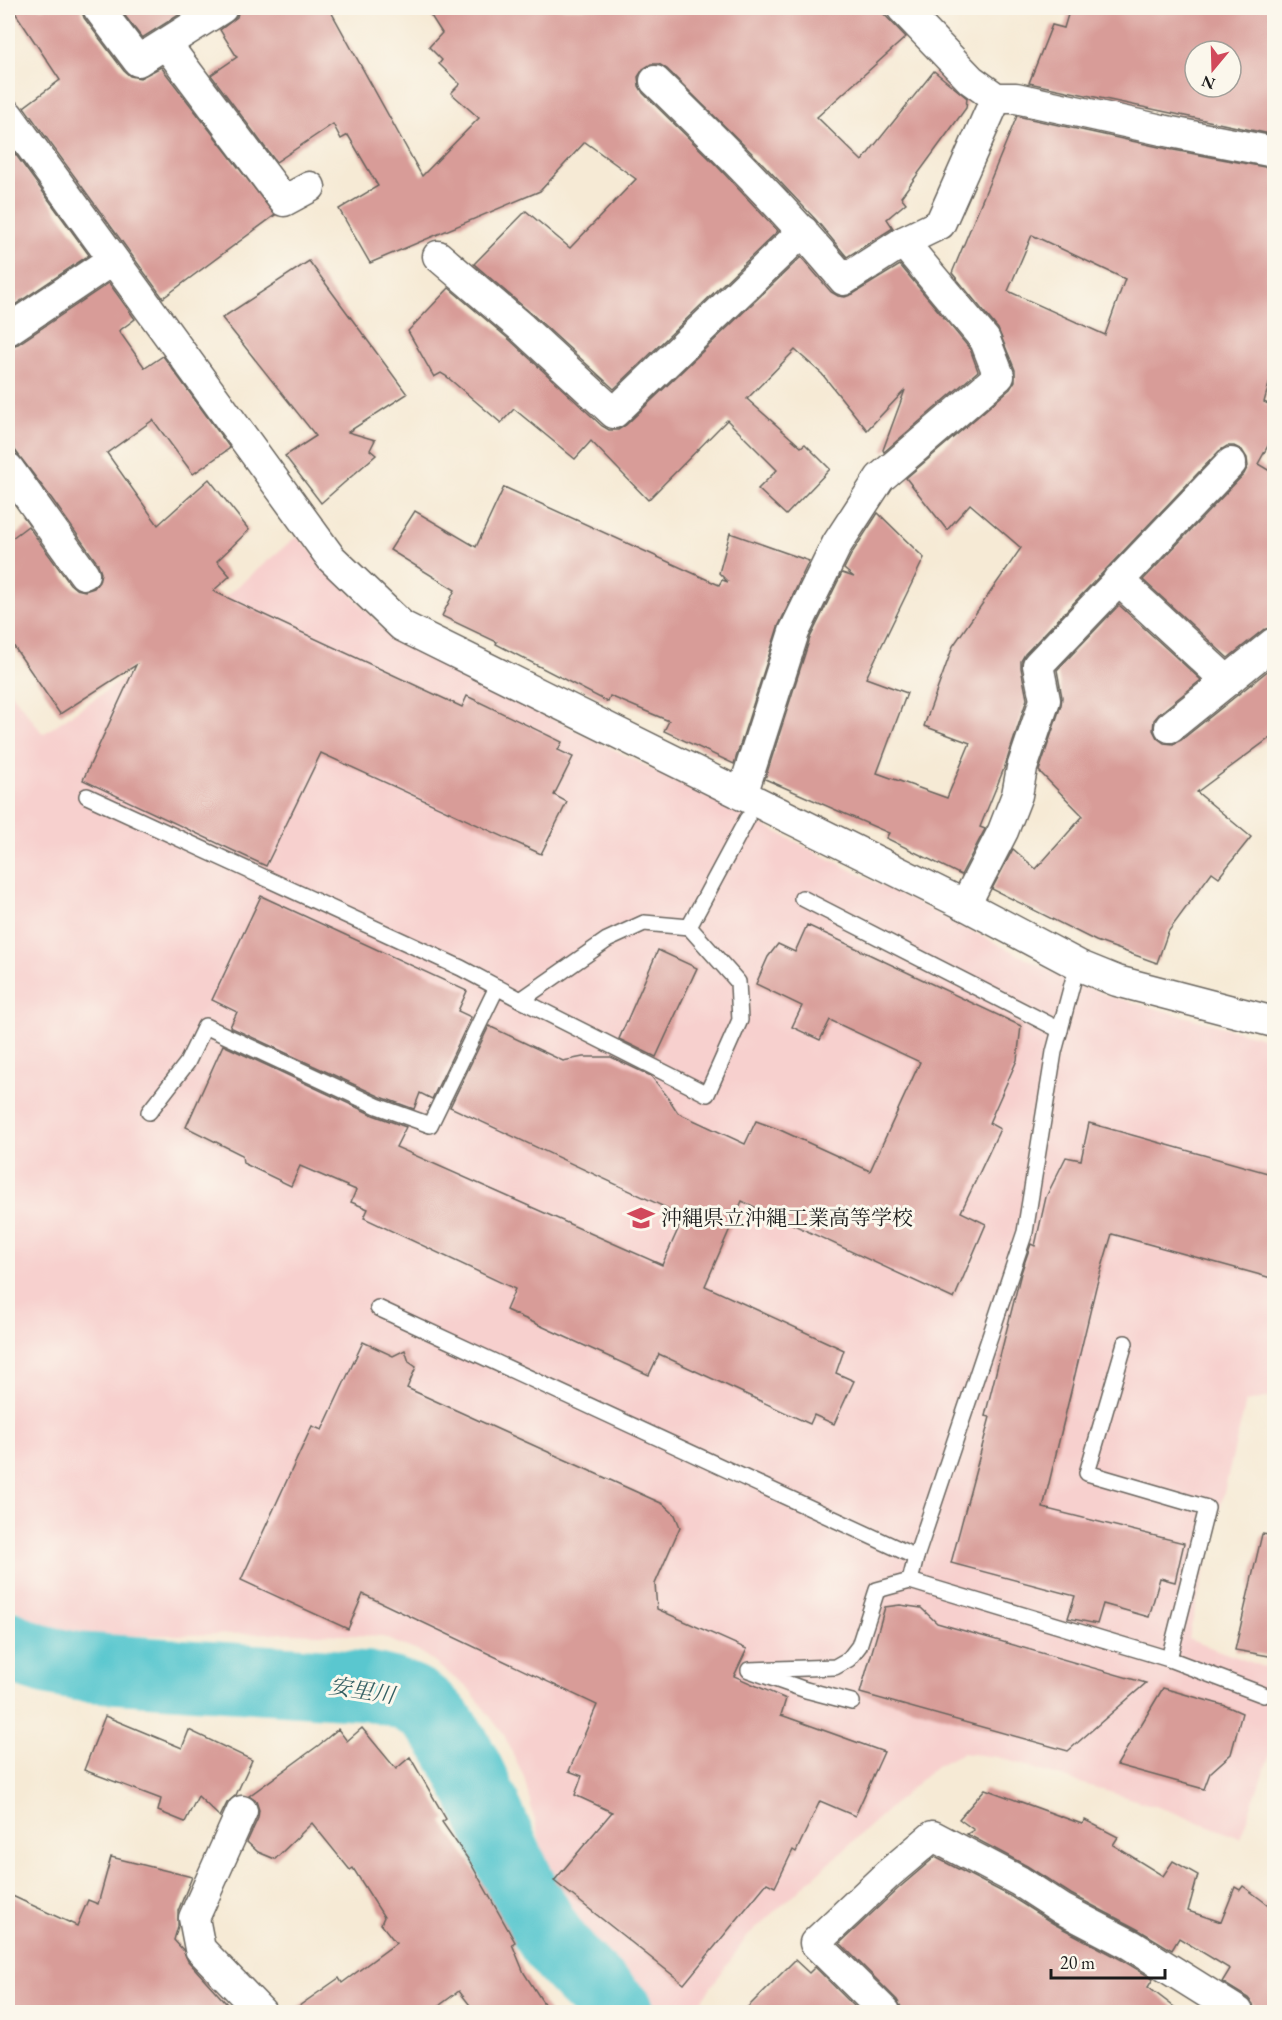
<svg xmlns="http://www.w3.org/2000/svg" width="1282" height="2020" viewBox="0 0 1282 2020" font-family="'EB Garamond','Noto Serif JP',serif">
<rect width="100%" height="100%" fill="#fbf7ec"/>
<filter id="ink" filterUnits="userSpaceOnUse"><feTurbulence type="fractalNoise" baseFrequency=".0167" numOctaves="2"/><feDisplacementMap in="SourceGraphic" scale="12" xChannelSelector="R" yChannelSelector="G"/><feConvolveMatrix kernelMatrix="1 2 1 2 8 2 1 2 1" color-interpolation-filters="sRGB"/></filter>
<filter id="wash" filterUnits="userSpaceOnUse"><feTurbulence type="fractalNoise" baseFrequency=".008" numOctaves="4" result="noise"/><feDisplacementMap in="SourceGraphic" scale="24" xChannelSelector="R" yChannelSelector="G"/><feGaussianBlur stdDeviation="1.35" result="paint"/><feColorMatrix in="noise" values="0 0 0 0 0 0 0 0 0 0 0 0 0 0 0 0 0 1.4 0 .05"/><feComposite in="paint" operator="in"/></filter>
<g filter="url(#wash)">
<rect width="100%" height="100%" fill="#f6ead5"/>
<polygon fill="#f7d0ce" points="297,536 391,637 1055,973 1106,995 1274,1041 1274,1396 1246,1402 1188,1639 1274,1671 1274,1743 1240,1838 1167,1810 997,1757 963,1753 936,1766 747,1937 693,2012 649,2012 562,1931 524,1777 504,1735 469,1689 422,1653 380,1636 289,1633 46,1637 8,1602 8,688 43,734 147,663"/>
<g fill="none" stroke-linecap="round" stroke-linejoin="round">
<path stroke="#5ac7cf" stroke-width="69" d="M 8,1645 C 30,1658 55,1663 81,1667 L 368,1686 C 389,1691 410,1695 427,1710 C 454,1734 469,1771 484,1803 C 503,1846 522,1890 546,1931 C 565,1962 595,1987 620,2012"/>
</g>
<g id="blocks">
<g fill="#d89c98" fill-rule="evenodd">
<polygon points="12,8 81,8 84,18 124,71 130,76 140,78 161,67 275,215 163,298 24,107 60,80"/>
<polygon points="119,8 190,8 142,38"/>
<polygon points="239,8 329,8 422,176 479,118 451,93 460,84 439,64 442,60 429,47 442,33 426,8 878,8 906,37 817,117 862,161 934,71 967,98 966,108 901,197 906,203 887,219 893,228 847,257 816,220 765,166 667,69 659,64 651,64 643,69 638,77 639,86 643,93 716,165 778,231 614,389 533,315 474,264 526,211 570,248 636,179 585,142 540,191 370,263 339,209 378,186 348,135 341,139 333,124 276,162 211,75 237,57 220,30 237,17"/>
<path d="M 1070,8 L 1275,8 L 1275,135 L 1029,83 L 1052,25 L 1064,28 ZM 1195,51 L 1231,51 L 1231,87 L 1195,87 Z"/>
<path d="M 1017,116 L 1168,149 L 1275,169 L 1275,363 L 1264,402 L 1275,407 L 1275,433 L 1258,464 L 1275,474 L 1275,626 L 1263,630 L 1228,658 L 1143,580 L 1244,474 L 1248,466 L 1247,458 L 1242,450 L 1234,446 L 1227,446 L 1219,451 L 1025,654 L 1021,661 L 1021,668 L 1027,699 L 1005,766 L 980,827 L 985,829 L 961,875 L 886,838 L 889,833 L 765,779 L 810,638 L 842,573 L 854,577 L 844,569 L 852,553 L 878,513 L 924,558 L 866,678 L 907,693 L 877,773 L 947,798 L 970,743 L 924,726 L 953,646 L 1021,548 L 970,504 L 947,530 L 906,478 L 1010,389 L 1015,381 L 1015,370 L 998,329 L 952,273 ZM 1032,235 L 1125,279 L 1105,335 L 1008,291 Z"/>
<polygon points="8,144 89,255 10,308 8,303"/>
<polygon points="801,257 831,292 838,296 845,297 853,294 900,265 970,349 978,371 884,452 883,450 905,390 867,430 822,374 795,350 747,399 801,447 805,444 830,469 786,515 758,489 777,470 727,420 648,500 591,441 575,459 514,409 501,423 446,376 441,373 434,377 408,331 449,288 511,341 602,426 609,430 618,430 626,425"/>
<polygon points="309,261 407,394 348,432 375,440 370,450 376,455 321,503 285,456 316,436 222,318"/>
<polygon points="109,283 135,319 119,331 145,368 163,356 230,448 193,474 153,420 107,453 158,525 209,479 249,530 217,561 230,576 213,591 462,707 467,696 562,742 558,750 573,757 554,795 567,802 541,854 321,753 266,866 83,780 136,665 60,714 8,638 8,541 28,526 70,584 76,589 85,591 94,588 99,582 101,573 98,564 52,499 8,441 8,347 18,344"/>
<polygon points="504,487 719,585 722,580 728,582 719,573 730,533 809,561 778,627 734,764 664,731 669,721 610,696 608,702 496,644 497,642 442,616 455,590 390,550 415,511 476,547"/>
<polygon points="1119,605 1201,680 1159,714 1154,720 1153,730 1157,738 1164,743 1173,744 1181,740 1275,665 1275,734 1197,792 1251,837 1219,877 1212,872 1168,932 1157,963 1096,941 992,889 1013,849 1036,869 1083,816 1039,771 1061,705 1062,697 1057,670"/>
<polygon points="261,896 467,991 458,1011 471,1017 432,1099 420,1093 414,1109 381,1097 230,1027 237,1012 212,1000"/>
<polygon points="807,925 1021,1026 1017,1060 989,1123 1000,1129 961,1212 986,1224 954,1299 742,1201 705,1286 844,1350 836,1373 854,1381 834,1424 814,1415 810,1424 659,1354 649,1375 506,1310 515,1289 364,1218 368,1209 351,1202 356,1190 300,1166 291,1186 243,1163 242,1155 186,1127 223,1045 373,1115 406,1127 396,1147 662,1265 684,1216 450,1107 489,1026 563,1061 583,1057 611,1057 651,1076 667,1096 678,1113 745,1144 756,1121 778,1129 870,1171 920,1062 830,1020 820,1040 792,1027 802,1006 756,984 768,957 778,944 795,952"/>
<polygon points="658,950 697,968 656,1057 619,1039"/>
<polygon points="1089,1123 1275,1175 1275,1279 1112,1234 1096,1287 1043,1508 1184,1543 1175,1582 1160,1578 1149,1617 1103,1604 1097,1624 1068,1618 1075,1596 951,1563 990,1417 985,1416 1021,1273 1031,1244 1035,1246 1046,1197 1066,1157 1081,1160"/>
<polygon points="363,1342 393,1356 405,1350 409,1362 416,1367 407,1388 663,1504 675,1515 680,1527 655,1584 657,1609 747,1649 734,1676 786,1699 781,1715 884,1752 855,1816 820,1801 796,1852 793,1850 775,1887 767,1883 684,1984 554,1881 612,1812 575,1795 582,1776 569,1771 597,1705 363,1594 348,1629 241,1580 312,1426 322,1430"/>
<polygon points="1262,1534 1275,1536 1275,1657 1235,1650"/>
<polygon points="900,1605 921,1608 937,1623 1146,1683 1068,1751 860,1693 885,1607"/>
<polygon points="1163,1688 1226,1706 1242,1713 1231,1754 1210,1773 1204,1789 1117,1765"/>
<polygon points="105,1716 182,1748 189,1730 252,1760 236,1795 227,1803 220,1817 198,1796 185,1822 158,1811 161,1799 84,1770"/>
<polygon points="362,1728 396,1769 410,1757 446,1819 442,1822 470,1862 515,1942 512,1944 524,1973 550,2013 476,2013 459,1991 429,2013 289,2013 339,1978 342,1983 396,1943 381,1924 384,1917 353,1868 350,1870 312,1823 275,1859 258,1852 247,1842 258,1818 259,1810 256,1801 249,1796 319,1745 338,1729 347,1741"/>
<polygon points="985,1789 1082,1824 1085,1820 1118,1837 1113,1845 1163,1876 1173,1861 1198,1875 1188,1911 1221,1922 1235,1887 1240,1890 1243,1886 1275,1910 1275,2013 1255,2013 1253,2004 1248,1998 1222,1982 1230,1969 1179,1938 1172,1950 1139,1930 1071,1894 1027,1866 967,1834 974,1830 959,1819"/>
<polygon points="111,1857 192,1877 178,1911 178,1926 174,1940 183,1950 188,1961 235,2013 8,2013 8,1894 77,1926 88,1900 98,1904"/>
<polygon points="935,1857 1010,1896 1054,1924 1122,1960 1153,1979 1148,1987 1182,2013 902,2013 901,2007 897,2000 840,1943 900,1887"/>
<polygon points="795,1960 809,1973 815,1967 861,2013 742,2013"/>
</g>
</g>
</g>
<g filter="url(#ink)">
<use href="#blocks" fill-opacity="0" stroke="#68645d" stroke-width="1.5"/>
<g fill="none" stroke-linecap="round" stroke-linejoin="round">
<defs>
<g id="service">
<polyline points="87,796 461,968 521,1000"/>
<polyline points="802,898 1060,1030"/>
<polyline points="689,927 738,982 740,1020 707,1094 521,1000 607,940 644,923 689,927 747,819"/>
<polyline points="149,1112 187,1063 205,1026 377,1106 430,1125 497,987"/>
<polyline points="378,1308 916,1557 1025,1232 1054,1052 1073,981"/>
<polyline points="1125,1343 1087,1473 1207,1508 1169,1659"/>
<polyline points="916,1557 910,1581 1169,1659 1264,1695"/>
<polyline points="852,1702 806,1690 749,1670 835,1667 849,1659 859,1646 877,1590 910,1581"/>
</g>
<g id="minor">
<polyline points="98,8 138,61 222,8"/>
<polyline points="902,8 971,80 996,98 1016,98 1171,132 1274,152"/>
<polyline points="166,44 284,201 310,187"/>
<path d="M 655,81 C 721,145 785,209 844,280 L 903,242"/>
<polyline points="8,115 331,558 402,626 965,905 1080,966 1117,981 1274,1022"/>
<polyline points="438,256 522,328 614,413 803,231"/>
<polyline points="8,330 112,260"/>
<polyline points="8,468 84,574"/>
<polyline points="1118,580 1227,681 1274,643"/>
<polyline points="1170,727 1227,681"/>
<polyline points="742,795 794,632 837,544 880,478 999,376 985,340 903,242 940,224 996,98"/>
<polyline points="965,905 1003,831 1017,795 1022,768 1045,700 1038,665 1231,463"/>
<polyline points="242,1811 194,1918 200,1949 261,2012"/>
<polyline points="885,2012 815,1943 888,1874 933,1836 1019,1881 1062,1909 1131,1945 1238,2012"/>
</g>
</defs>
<use href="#service" stroke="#68645d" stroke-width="18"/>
<use href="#minor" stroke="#68645d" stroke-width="33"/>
<use href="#service" stroke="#fff" stroke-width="15"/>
<use href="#minor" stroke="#fff" stroke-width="30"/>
</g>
</g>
<defs>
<symbol id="school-bare" viewBox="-9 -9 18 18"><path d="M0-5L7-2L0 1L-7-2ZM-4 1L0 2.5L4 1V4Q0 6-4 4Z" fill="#d1495b" stroke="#fbf7ec" stroke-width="2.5" paint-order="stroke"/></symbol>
</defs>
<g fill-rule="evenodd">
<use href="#school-bare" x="622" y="1199" width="38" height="38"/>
</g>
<g text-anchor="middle" stroke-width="6" stroke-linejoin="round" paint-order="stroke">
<g font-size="21" fill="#1c1c1c" stroke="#fbf7ec" text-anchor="start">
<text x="661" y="1225">沖縄県立沖縄工業高等学校</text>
</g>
<g font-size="22" font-style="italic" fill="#356064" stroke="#fbf7ec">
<text transform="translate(362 1690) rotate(9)" y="8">安里川</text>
</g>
</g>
<rect width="1282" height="2020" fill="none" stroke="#fbf7ec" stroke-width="30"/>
<g transform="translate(1213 69) rotate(199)"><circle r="28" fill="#fbf7ec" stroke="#a29f99" stroke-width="1.5"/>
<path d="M0-4.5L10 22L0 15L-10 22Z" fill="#d1495b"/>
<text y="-9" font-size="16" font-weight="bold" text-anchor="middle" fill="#1c1c1c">N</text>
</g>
<path d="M1051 1969v9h114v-9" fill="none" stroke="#1c1c1c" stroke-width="3"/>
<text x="1060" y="1969" font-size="18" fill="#1c1c1c" stroke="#fbf7ec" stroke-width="4.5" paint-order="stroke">20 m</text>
</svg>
